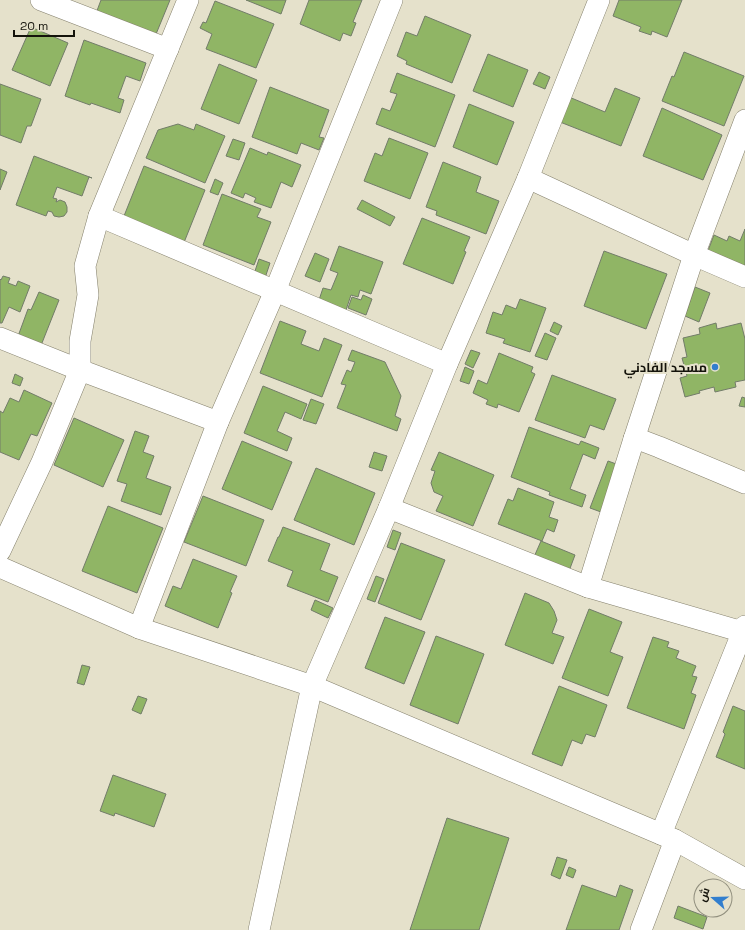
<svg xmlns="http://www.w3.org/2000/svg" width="745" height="930" viewBox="0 0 745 930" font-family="'Space Grotesk',Cairo,sans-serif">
<rect width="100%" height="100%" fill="#e5e1cb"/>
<g fill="#90b565" stroke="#727c69">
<polygon points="101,0 170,0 154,39 95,16"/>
<polygon points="246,0 286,0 281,14"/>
<polygon points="309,0 362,0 353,22 356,23 351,36 343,33 340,41 300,24"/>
<polygon points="619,0 682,0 667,37 652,31 651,35 639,31 641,27 613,16"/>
<polygon points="215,1 274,24 256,68 206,49 212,34 200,28 203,22 206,23"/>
<polygon points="425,16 471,35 452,83 406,64 407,61 397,56 406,32 417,36"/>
<polygon points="31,27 68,43 50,86 12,70"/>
<polygon points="84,40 146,63 140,81 126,76 118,98 124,100 120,113 91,103 90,105 65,96"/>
<polygon points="684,52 744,76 724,126 662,101 672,76 674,77"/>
<polygon points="488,54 528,70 513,107 473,91"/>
<polygon points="219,64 257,80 239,124 201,109"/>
<polygon points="539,72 550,77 545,89 533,84"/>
<polygon points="397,73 455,95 435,147 376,124 382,108 390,111 397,94 390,92"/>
<polygon points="0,84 41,99 31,126 27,126 21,143 0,135"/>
<polygon points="270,87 329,110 319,137 324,138 319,150 301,143 297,154 252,137"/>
<polygon points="615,88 640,98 621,146 560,122 569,97 605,112"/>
<polygon points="469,104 514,122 497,165 453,147"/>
<polygon points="662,108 722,135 703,180 643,156"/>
<polygon points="178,124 194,130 196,124 225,136 205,183 146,158 158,130"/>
<polygon points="389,138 428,153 410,199 364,181 375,153 382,156"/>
<polygon points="233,139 245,143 239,160 226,156"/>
<polygon points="250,148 267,155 268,152 301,165 292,187 281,182 271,208 254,202 256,198 245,193 243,198 231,193"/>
<polygon points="34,156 92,178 89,177 82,196 57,187 53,198 57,199 56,202 60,200 65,202 67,207 67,212 64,216 59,217 54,216 52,212 48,211 46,216 16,205"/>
<polygon points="443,162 481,177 476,192 499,201 486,234 436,215 437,211 426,207"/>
<polygon points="144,166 205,190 183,245 122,221"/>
<polygon points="0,169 7,172 0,190"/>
<polygon points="215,179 223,183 218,195 210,192"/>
<polygon points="222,194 261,209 257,217 271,222 254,265 203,245"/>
<polygon points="362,200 395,217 390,226 357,209"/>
<polygon points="422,218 470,237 464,251 466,252 453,284 403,264"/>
<polygon points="745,229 745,272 706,256 714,235 727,241 729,236 740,241"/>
<polygon points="339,246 383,262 371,294 360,290 358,297 351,295 346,310 319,300 323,288 331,290 338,273 330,270"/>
<polygon points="604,251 667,274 646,329 584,306"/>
<polygon points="315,253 329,259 320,282 305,276"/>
<polygon points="259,259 270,263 263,284 252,280"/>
<polygon points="3,276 10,278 8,283 16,286 18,281 30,286 20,312 9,307 2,323 0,323 0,279 1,280"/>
<polygon points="695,287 710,293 699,322 685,316"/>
<polygon points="39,292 59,300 40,348 17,339 28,309 31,310"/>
<polygon points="363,295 372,299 366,315 348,308 352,297 361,300"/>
<polygon points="520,299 546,308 530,352 503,343 505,339 486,333 493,312 502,315 506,305 516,309"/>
<polygon points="280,321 306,331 301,344 319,351 324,338 342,345 322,397 260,373"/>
<polygon points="554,322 562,326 558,335 550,331"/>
<polygon points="716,323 717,329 741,323 745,339 745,380 735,382 736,387 715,392 714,387 699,391 700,393 685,397 680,378 687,376 682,358 687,357 683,338 700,334 699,328"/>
<polygon points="545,333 556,338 547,360 535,356"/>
<polygon points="352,350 385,362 401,396 395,416 401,419 397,431 337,408 346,385 341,384 347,370 351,372 355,362 348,360"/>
<polygon points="471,350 480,353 473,368 465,364"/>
<polygon points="499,353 533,367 531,372 535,374 519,412 498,404 497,408 486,404 488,400 473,393 478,380 487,384"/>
<polygon points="465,367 474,371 469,384 460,381"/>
<polygon points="15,374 23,378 20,386 12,383"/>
<polygon points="552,375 616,399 604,430 590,425 585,438 535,420"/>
<polygon points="263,386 307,404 301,419 285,412 277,431 292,438 287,451 244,433"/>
<polygon points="24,390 52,403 37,436 31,434 19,460 0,452 0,411 3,413 10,398 19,402"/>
<polygon points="742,397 745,398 745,407 739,406"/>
<polygon points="311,399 324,404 316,424 303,420"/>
<polygon points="74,418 124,440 103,487 54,465"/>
<polygon points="529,427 579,445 581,441 599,448 595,459 583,454 570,489 586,495 582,507 549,495 550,492 511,477"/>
<polygon points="135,431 149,436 143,452 154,456 146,478 171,487 161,515 121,501 127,484 117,481"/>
<polygon points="242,441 292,462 272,510 222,489"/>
<polygon points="374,452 387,456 382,471 369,467"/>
<polygon points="439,452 494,475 473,526 436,511 443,496 434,492 431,483 435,471 431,470"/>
<polygon points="608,461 619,465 601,512 590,508"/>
<polygon points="316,468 375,493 354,545 294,520"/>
<polygon points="518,488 554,502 549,517 558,520 554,532 547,529 542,541 498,524 508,499 513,501"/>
<polygon points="203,496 264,520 246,566 184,542"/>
<polygon points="108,506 163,528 137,593 82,571"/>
<polygon points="283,527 330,544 320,570 338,577 328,602 287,586 293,571 268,561 278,537 279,537"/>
<polygon points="393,530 401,533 395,550 387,547"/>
<polygon points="541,541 575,555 569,571 534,557"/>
<polygon points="401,543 445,560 421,620 378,603"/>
<polygon points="193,559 237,576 230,592 232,593 218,628 165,606 173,586 181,589"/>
<polygon points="376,576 384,579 375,602 367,599"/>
<polygon points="525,593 549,603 554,611 557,620 552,633 564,637 553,664 505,645"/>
<polygon points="315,600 333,608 328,618 311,610"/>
<polygon points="589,609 622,622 610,652 623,657 608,696 562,678"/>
<polygon points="385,617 425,632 404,684 365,668"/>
<polygon points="436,636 484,654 458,724 410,705"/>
<polygon points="653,637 669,642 667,647 679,651 676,658 696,666 692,676 697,677 691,693 696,695 684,729 627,708"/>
<polygon points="82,665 90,667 84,685 77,683"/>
<polygon points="559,686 607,705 595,737 586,734 582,744 572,740 562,766 532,754"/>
<polygon points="138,696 147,699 141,714 132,710"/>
<polygon points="733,706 745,711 745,769 716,757 725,734 723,732"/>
<polygon points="113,775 166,794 154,827 115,813 114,816 100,811"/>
<polygon points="447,818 509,838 479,930 410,930"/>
<polygon points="557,857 567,860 560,879 551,875"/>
<polygon points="569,867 576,870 573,878 566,875"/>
<polygon points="582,885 616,897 620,885 633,890 619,930 566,930"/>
<polygon points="678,906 707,917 703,929 674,918"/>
</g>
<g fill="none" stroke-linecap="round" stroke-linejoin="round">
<defs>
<g id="minor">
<polyline points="41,0 168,49"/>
<polyline points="528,178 694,255 745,277"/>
<polyline points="99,216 447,364"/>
<polyline points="0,338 80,370 218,422"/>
<polyline points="634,439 638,439 659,447 745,483"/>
<polyline points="389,508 588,587 743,632"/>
<polyline points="0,551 42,462 80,370 80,341 88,295 85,266 99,216 188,0"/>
<polyline points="0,567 139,628 312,686 675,840 745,879"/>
<polyline points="588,587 634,439 694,255 745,120"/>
<polyline points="139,628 218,422 275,291 392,0"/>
<polyline points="661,834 745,626"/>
<polyline points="259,930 312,686 389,508 447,364 528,178 599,0"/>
<polyline points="641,930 675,840"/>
</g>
</defs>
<use href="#minor" stroke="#85816d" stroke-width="22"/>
<use href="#minor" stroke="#fff" stroke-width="21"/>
</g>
<circle fill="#317ece" stroke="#e5e1cb" stroke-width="1.5" cx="715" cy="367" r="4"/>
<g text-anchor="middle" stroke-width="4" stroke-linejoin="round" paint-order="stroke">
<g font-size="13" font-weight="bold" fill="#14130b" stroke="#e5e1cb" text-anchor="end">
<text x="707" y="372">مسجد الفادني</text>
</g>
</g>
<g transform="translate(713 898) rotate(290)"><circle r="19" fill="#e5e1cb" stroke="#918f7e"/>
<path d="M0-3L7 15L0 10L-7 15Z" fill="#317ece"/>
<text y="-6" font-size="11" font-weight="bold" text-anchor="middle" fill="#14130b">ش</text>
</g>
<path d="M14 30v6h60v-6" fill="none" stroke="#14130b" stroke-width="2"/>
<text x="20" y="30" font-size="12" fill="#14130b" stroke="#e5e1cb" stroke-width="3" paint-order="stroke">20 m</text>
</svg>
